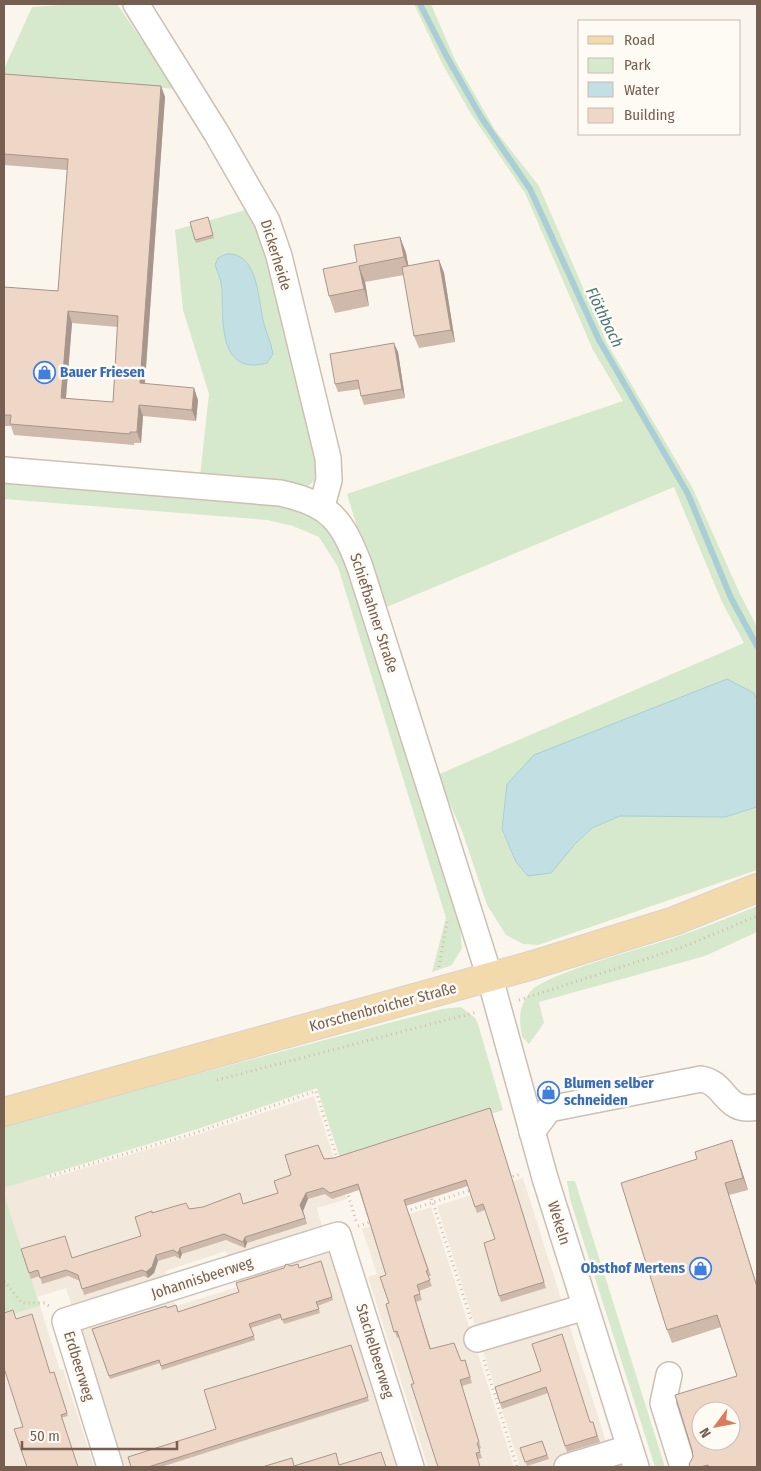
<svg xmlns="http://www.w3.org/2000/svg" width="761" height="1471" viewBox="0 0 761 1471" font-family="'Fira Sans Condensed',sans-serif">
<rect width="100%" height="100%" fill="#fbf6ed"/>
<g fill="#f3e8dc">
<polygon points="314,1096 347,1199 317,1208 323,1230 229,1260 226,1251 165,1271 168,1280 73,1310 66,1288 37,1297 4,1194 4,1188 46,1175 48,1179 199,1134"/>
<polygon points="523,1178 614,1467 520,1467 437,1206"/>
<polygon points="431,1207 514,1467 428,1467 368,1277 377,1274 362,1229"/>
<polygon points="329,1248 399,1467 123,1467 79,1327 173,1297 176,1306 237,1287 235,1278"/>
<polygon points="40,1306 60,1370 63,1369 94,1467 4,1467 4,1317"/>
</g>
<g fill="#d7e9cc">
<polygon points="73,4 117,4 176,89 4,75 4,69 32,7"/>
<polygon points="414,4 431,4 455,60 495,130 539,186 607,343 693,489 740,594 757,627 757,700 754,693 507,784 502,829 516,862 575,844 592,828 620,816 725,817 757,807 757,870 538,945 523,944 506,935 487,905 462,831 437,775 744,643 722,602 674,487 382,609 347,494 623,401 593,350 525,193 471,114 443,65"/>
<polygon points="249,209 265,237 321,456 318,478 308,486 200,476 209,394 183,310 175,230"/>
<path d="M 4,479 L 273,502 C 319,516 323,519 348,561 L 460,926 L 462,948 L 452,965 L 432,972 L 446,918 L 338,567 L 319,537 L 293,526 L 267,520 L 4,499 Z"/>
<path d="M 757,906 L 757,932 L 705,956 L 539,1002 L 544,1023 L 529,1044 L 522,1037 C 519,1019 518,1006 531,991 C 548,973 640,949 667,940 C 698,930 728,918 757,906 Z"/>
<polygon points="461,1007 475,1018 478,1024 503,1110 341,1161 317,1088 198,1129 4,1188 4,1125 442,1009"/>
<polygon points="567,1181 575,1181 665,1467 655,1467 570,1199"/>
<polygon points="4,1194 40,1306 4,1317"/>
</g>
<g fill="#c2dfe4" stroke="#a9ced5">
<path d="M 226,254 C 259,251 258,302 264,324 C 267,334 271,343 273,354 L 267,363 C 219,376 223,323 222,291 C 222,282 218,273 215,265 L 218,258 Z"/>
<polygon points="727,679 754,693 757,700 757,807 725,817 620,816 592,828 575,844 551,873 528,876 516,862 502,829 507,784 534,755"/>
</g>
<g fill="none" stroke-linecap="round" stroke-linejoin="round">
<polyline stroke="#a9ced5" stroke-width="6" points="420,4 447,57 481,117 530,189 599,340 688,494 731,598 757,646"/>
<defs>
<g id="minor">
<polyline points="136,4 217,134 267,221 279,256 328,458 329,480 322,506"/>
<path d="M 4,470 L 280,493 C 331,504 342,520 360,567 L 490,978 L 545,1178 L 636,1467"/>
<path d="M 532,1132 L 549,1109 L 701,1079 C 727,1083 724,1114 757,1107"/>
<polyline points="477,1339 585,1307"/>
<polyline points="669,1375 663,1403 683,1467"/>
<polyline points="110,1467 65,1321 338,1235 411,1467"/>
<polyline points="567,1467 629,1448"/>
</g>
<polyline id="major" points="4,1112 533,965 674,921 757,888"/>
</defs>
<use href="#minor" stroke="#cdbfb3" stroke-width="28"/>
<use href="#major" stroke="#d9d2ce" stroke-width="30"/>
<g stroke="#d4baa9" stroke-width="3" stroke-dasharray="1 4" stroke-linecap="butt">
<polyline points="439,967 447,922"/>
<polyline points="519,1000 683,947 757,916"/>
<polyline points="217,1080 477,1012"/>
<polyline points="50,1176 195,1133 316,1091 338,1161"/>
<polyline points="508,1178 521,1174"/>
<polyline points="347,1191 356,1221"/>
<polyline points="430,1194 471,1319"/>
<polyline points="406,1211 471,1190"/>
<polyline points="358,1226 374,1221"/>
<polyline points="4,1281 22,1303 45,1303 49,1306"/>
<polyline points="484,1360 517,1467"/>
</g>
<use href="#minor" stroke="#fff" stroke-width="25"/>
<use href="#major" stroke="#f3daac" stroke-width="28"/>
</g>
<g fill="#ceb9ab" fill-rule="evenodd">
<path d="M 4,74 L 161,86 L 165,97 L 145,384 L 198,400 L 196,421 L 143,416 L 141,443 L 134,443 L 134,445 L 14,435 L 11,426 L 4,426 L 4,287 L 58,291 L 67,170 L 4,165 ZM 72,323 L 118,327 L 113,402 L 66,398 Z"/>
<polygon points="208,217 214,238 196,243 190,222"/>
<polygon points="400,237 406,253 408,266 439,260 444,273 455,342 419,348 414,336 404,275 365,282 369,306 335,313 329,296 357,262"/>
<polygon points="398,352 405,398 364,405 361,396 360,389 338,392 335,384"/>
<polygon points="492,1114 546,1288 501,1302 499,1296 495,1239 485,1210 477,1213 468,1186 406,1206 431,1276 428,1276 432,1286 419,1291 422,1300 416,1302 431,1349 461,1361 465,1360 472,1383 462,1386 481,1448 479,1449 482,1458 478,1459 414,1384 399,1337 397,1338 386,1304 389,1303 386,1275 359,1190 332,1199 325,1194 308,1199 303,1211 307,1224 247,1243 245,1248 226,1240 182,1254 180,1259 175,1256 158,1261 154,1273 148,1278 144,1276 84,1295 80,1281 68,1276 42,1284 40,1276 31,1279 21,1249 72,1258 141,1236 152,1213 244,1203 278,1193 291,1175 324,1159 334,1158"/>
<polygon points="732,1140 748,1190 729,1195 757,1285 757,1467 690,1467 737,1376 721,1327 672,1343 667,1330 697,1159"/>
<polygon points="321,1261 333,1300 318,1306 320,1313 284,1324 281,1318 251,1328 255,1340 162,1370 160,1363 110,1379 92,1329 167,1308 178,1312 239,1292 299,1268"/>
<polygon points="16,1319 51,1373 54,1372 68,1416 23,1427"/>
<polygon points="351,1345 369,1401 161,1467 131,1467 216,1429"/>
<polygon points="541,1371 591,1422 593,1422 600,1442 567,1452 548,1393 502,1409 495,1387"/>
<polygon points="542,1441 549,1459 527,1466 520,1448"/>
</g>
<g fill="#a7968b">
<polygon points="161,86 165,97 144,394 140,383"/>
<polygon points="400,237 406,253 410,274 404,257"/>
<polygon points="439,260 444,273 455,342 451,330"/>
<polygon points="359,266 365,282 369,306 364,289"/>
<polygon points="68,311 72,323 65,409 61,398"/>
<polygon points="394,343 398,352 405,398 402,389"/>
<polygon points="194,388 198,400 196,421 192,410"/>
<polygon points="139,405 143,416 141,443 137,432"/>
<polygon points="732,1140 736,1153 748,1190 743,1178"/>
<polygon points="725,1183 729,1195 757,1287"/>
<polygon points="306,1193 308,1199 303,1211 307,1224 300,1205"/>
<polygon points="245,1237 247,1243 245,1248 243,1242"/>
<polygon points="180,1248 182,1254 180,1259 178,1253"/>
<polygon points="156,1255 158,1261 154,1273 148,1278 146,1272"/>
</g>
<g fill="#efd7c7" stroke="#a7968b" fill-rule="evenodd">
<path d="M 4,74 L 161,86 L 140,383 L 194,388 L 192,410 L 139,405 L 137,432 L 130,432 L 130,434 L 10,424 L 11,415 L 4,415 L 4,287 L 58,291 L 68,159 L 4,154 ZM 68,311 L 118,316 L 113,402 L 61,398 Z"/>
<polygon points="208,217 213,235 195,240 190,222"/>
<polygon points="400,237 404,257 359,266 364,289 329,296 323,269 357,262 354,245"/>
<polygon points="439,260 451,330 414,336 402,267"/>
<polygon points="394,343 402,389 361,396 358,380 335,384 330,354"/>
<polygon points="490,1108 544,1282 499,1296 484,1243 495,1239 483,1204 475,1207 466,1180 404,1200 428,1270 426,1271 430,1280 417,1285 420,1294 414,1296 430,1349 454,1343 461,1361 465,1360 470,1377 460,1380 479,1442 477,1443 480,1452 476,1453 480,1467 438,1467 411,1384 414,1384 397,1331 394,1332 386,1304 389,1303 380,1277 386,1275 358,1184 330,1193 323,1188 306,1193 300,1205 305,1218 245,1237 243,1242 224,1234 180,1248 178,1253 173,1250 156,1255 152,1267 146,1272 142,1270 82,1289 78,1275 66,1270 40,1278 38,1270 29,1273 21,1249 65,1236 72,1258 141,1236 135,1217 152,1211 152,1213 186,1203 189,1209 203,1207 240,1193 243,1204 278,1193 274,1181 291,1175 285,1155 318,1145 324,1159 334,1158"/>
<path d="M 732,1140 L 743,1178 L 725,1183 L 757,1287 L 757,1467 L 709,1467 L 708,1465 L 700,1467 L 690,1467 L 689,1464 L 693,1457 L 692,1450 L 675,1395 L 737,1376 L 717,1315 L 667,1330 L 621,1183 L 697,1159 L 695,1152 ZM 701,1411 L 731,1411 L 731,1441 L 701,1441 Z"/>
<polygon points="321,1261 332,1297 316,1302 319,1309 282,1320 280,1314 249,1324 254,1336 161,1366 159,1360 109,1376 92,1329 166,1306 167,1308 176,1305 178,1312 239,1292 236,1283 284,1268 286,1264 291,1266 298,1264 299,1268"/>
<polygon points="13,1310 16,1319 32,1314 50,1373 54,1372 67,1413 61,1415 78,1467 27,1467 14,1429 23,1427 4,1368 4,1313"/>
<polygon points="562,1334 590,1422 593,1422 597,1436 565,1446 546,1387 500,1403 495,1387 541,1371 532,1344"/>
<polygon points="351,1345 368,1397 148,1467 131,1467 128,1457 216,1429 204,1390"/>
<polygon points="542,1441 547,1455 525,1462 520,1448"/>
<polygon points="381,1452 386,1467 262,1467 292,1458 294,1466 336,1453 339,1465"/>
</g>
<defs>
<symbol id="shop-ring" viewBox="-11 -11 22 22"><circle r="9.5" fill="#fefaf4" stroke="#3f7fe0" stroke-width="1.5"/><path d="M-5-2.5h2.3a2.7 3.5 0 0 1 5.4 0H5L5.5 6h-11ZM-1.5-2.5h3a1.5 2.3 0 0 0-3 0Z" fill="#3f7fe0"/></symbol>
</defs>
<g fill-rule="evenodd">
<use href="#shop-ring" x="32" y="360" width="25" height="25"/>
<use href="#shop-ring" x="536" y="1080" width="25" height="25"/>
<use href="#shop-ring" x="688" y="1256" width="25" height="25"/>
</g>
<g text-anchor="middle" stroke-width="5" stroke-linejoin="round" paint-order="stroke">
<g font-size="15" fill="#765e51" stroke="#fefaf4">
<text transform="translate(276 255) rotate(73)" y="5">Dickerheide</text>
<text transform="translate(374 613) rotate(72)" y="5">Schiefbahner Straße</text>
<text transform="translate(383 1007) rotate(-15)" y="5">Korschenbroicher Straße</text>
<text transform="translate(559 1223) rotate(73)" y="5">Wekeln</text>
<text transform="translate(202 1278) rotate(-18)" y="5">Johannisbeerweg</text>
<text transform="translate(375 1351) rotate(73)" y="5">Stachelbeerweg</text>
<text transform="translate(79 1366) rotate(73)" y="5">Erdbeerweg</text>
</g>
<g font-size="15" font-weight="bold" fill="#366cbe" stroke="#fefaf4" text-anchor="start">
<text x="60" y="377">Bauer Friesen</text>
<text x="564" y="1088">Blumen selber<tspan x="564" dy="17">schneiden</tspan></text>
<text x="685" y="1273" text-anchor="end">Obsthof Mertens</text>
</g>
<g font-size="16" font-style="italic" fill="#48767f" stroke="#fefaf4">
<text transform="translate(605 317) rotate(64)" y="6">Flöthbach</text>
</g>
</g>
<rect width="761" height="1471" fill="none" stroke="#765e51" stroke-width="10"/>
<rect x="578" y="20" width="162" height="115" fill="#fefaf4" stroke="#c8bcb3"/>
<rect x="588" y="36" width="25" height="8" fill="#f3daac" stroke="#c8bcb3"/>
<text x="624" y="45" font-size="15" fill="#765e51">Road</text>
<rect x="588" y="58" width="25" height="15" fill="#d7e9cc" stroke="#c8bcb3"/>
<text x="624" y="70" font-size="15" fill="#765e51">Park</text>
<rect x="588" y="82" width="25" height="15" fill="#c2dfe4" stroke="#c8bcb3"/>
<text x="624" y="95" font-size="15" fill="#765e51">Water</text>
<rect x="588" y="108" width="25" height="15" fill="#efd7c7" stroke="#c8bcb3"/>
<text x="624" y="120" font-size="15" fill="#765e51">Building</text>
<g transform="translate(716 1426) rotate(238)"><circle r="24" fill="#fefaf4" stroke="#c8bcb3"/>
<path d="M0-4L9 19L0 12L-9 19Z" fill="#da7b5e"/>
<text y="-8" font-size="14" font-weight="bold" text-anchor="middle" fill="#765e51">N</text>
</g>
<path d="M22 1441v8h155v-8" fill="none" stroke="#765e51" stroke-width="2.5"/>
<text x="30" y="1441" font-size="15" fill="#765e51" stroke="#fefaf4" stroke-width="4" paint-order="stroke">50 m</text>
</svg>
